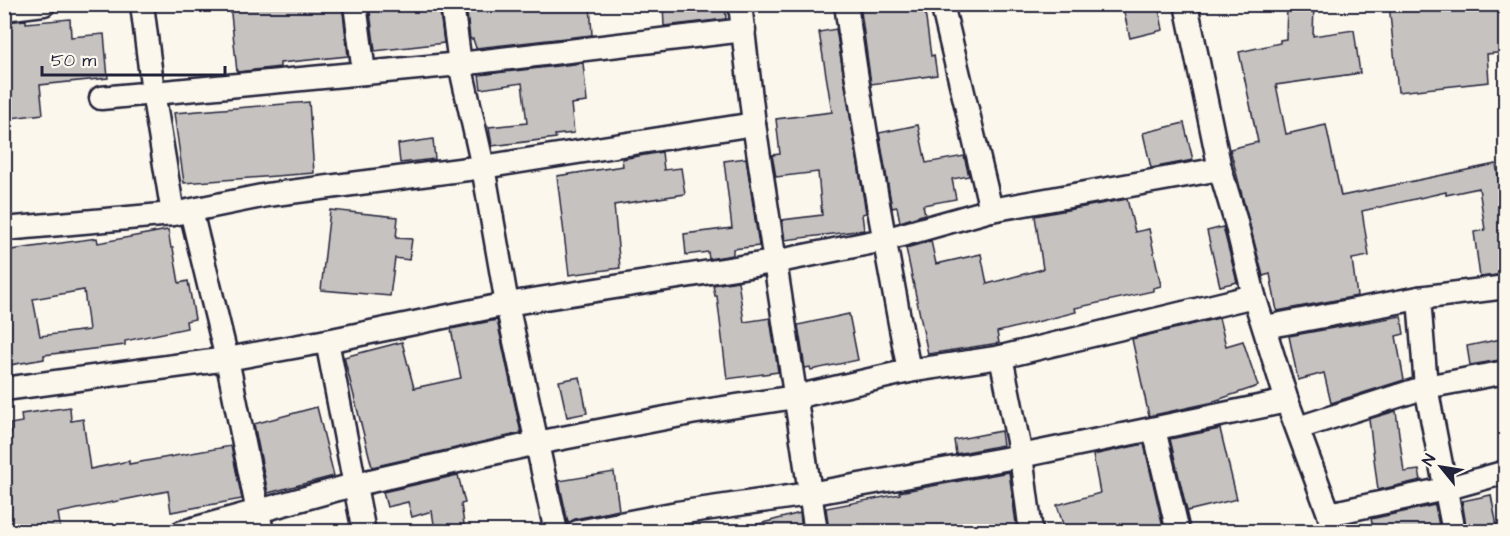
<svg xmlns="http://www.w3.org/2000/svg" width="1510" height="536" viewBox="0 0 1510 536" font-family="'Architects Daughter',sans-serif">
<rect width="100%" height="100%" fill="#fbf7ec"/>
<filter id="ink" filterUnits="userSpaceOnUse"><feTurbulence type="fractalNoise" baseFrequency=".0167" numOctaves="2"/><feDisplacementMap in="SourceGraphic" scale="12" xChannelSelector="R" yChannelSelector="G"/><feConvolveMatrix kernelMatrix="1 2 1 2 8 2 1 2 1" color-interpolation-filters="sRGB"/></filter>
<g filter="url(#ink)">
<g fill="#c6c2c0" stroke="#22223b" stroke-width="1.5" fill-rule="evenodd">
<polygon points="230,4 342,4 348,56 280,63 280,67 237,72"/>
<polygon points="369,4 439,4 444,43 375,51"/>
<polygon points="466,4 590,4 592,35 476,48 473,39 470,39"/>
<polygon points="663,4 725,4 726,19 664,26"/>
<polygon points="860,4 924,4 931,56 934,55 937,75 871,84"/>
<polygon points="1122,4 1158,4 1163,30 1130,38"/>
<polygon points="1287,4 1314,4 1313,36 1354,30 1360,73 1276,85 1286,134 1326,125 1341,196 1496,164 1506,224 1506,274 1480,277 1474,232 1485,230 1479,188 1446,195 1446,192 1362,211 1369,256 1352,259 1357,296 1277,311 1270,274 1263,276 1230,149 1258,142 1239,52 1280,43 1280,40 1286,39"/>
<polygon points="1389,4 1506,4 1506,52 1487,54 1489,82 1398,92"/>
<polygon points="70,19 71,37 104,34 108,78 40,85 43,114 11,118 4,63 4,22 26,20 26,23"/>
<polygon points="836,29 866,213 862,214 864,230 785,240 782,220 822,215 818,172 776,177 772,155 780,154 776,119 832,112 819,32"/>
<polygon points="583,63 587,102 571,104 574,133 555,135 556,138 492,146 489,127 527,123 522,83 481,89 479,75"/>
<polygon points="309,102 314,173 184,183 174,113"/>
<polygon points="1184,123 1193,160 1151,168 1143,133"/>
<polygon points="918,125 926,163 964,156 969,176 952,179 956,199 923,205 925,214 900,222 897,207 892,208 879,133"/>
<polygon points="433,139 435,159 400,163 398,144"/>
<polygon points="662,152 664,170 681,168 685,194 614,205 620,268 569,275 557,176 623,166 622,159"/>
<polygon points="746,158 759,246 733,249 733,255 709,259 708,252 686,255 684,234 732,228 724,161"/>
<polygon points="1127,199 1135,232 1149,229 1161,286 1153,288 1153,291 1075,308 1076,312 997,332 999,343 928,354 906,248 931,241 936,264 981,254 987,284 1043,269 1035,216"/>
<polygon points="330,210 398,217 396,238 412,239 409,260 395,258 390,296 321,290"/>
<polygon points="1223,227 1237,282 1220,286 1207,231"/>
<path d="M 168,230 L 171,248 L 173,248 L 179,283 L 188,281 L 195,319 L 186,321 L 187,328 L 125,341 L 125,345 L 44,355 L 44,359 L 4,366 L 4,333 L 10,332 L 4,301 L 4,251 L 97,238 L 98,243 ZM 84,290 L 89,330 L 40,336 L 33,299 Z"/>
<polygon points="738,281 744,322 770,318 778,372 727,379 717,296 715,296 713,285"/>
<polygon points="849,314 858,360 811,370 810,367 805,368 798,325"/>
<polygon points="1401,316 1404,334 1396,336 1404,380 1331,403 1324,373 1298,380 1289,336"/>
<polygon points="1219,318 1226,346 1243,341 1258,386 1214,401 1214,402 1149,416 1132,339"/>
<polygon points="497,320 521,433 372,467 344,357 402,342 414,388 461,378 451,329"/>
<polygon points="1506,338 1506,359 1470,365 1467,346"/>
<polygon points="580,377 587,413 567,417 559,381"/>
<polygon points="70,407 71,421 83,419 90,469 129,461 129,464 231,446 242,499 171,512 168,491 58,513 61,531 4,531 4,434 11,433 10,424 22,422 21,414"/>
<polygon points="317,407 334,476 268,493 254,424"/>
<polygon points="1396,411 1404,472 1419,470 1421,480 1378,490 1369,419"/>
<polygon points="1220,429 1237,499 1187,511 1170,439"/>
<polygon points="1001,431 1003,445 956,454 954,440"/>
<polygon points="1144,444 1164,531 1065,531 1057,505 1100,493 1093,455"/>
<polygon points="614,472 619,510 575,519 568,523 559,481"/>
<polygon points="1009,472 1017,531 829,531 826,508 900,494 899,492"/>
<polygon points="458,475 465,503 461,504 465,531 435,531 432,511 412,517 408,502 387,507 383,492"/>
<polygon points="1491,495 1498,531 1467,531 1462,501"/>
<polygon points="1435,505 1440,531 1424,531 1423,528 1404,531 1374,531 1371,519"/>
<polygon points="800,513 802,531 756,531 755,525"/>
</g>
<g fill="none" stroke-linecap="round" stroke-linejoin="round">
<defs>
<g id="minor">
<polyline points="142,4 153,92 173,214"/>
<polyline points="355,4 364,73"/>
<polyline points="452,4 460,64 483,167 507,304 556,532"/>
<polyline points="740,4 754,124 816,532"/>
<path d="M 846,4 C 863,128 886,249 909,371"/>
<polyline points="942,4 991,210"/>
<polyline points="1186,4 1220,169 1236,222 1254,296 1287,401 1329,514 1334,532"/>
<polyline points="4,9 44,4"/>
<polyline points="101,98 460,64 744,30"/>
<polyline points="191,211 227,359 262,532"/>
<polyline points="4,229 173,214 267,195 483,167 754,124"/>
<polyline points="1419,298 1426,387 1454,532"/>
<polyline points="1265,327 1419,298 1506,287"/>
<polyline points="327,341 364,532"/>
<polyline points="1001,357 1021,456 1031,532"/>
<polyline points="4,389 227,359 327,341 507,304 774,262 884,240 991,210 1220,169"/>
<polyline points="1298,428 1426,387 1506,372"/>
<polyline points="1154,429 1178,532"/>
<polyline points="1329,514 1445,489 1506,472"/>
<polyline points="182,532 353,485 537,443 691,413 795,397 909,371 1001,357 1254,296"/>
<polyline points="578,532 677,513 809,494 1021,456 1287,401"/>
</g>
</defs>
<use href="#minor" stroke="#22223b" stroke-width="27"/>
<use href="#minor" stroke="#fbf7ec" stroke-width="22"/>
</g>
</g>
<rect width="1510" height="536" fill="none" stroke="#fbf7ec" stroke-width="24"/>
<rect x="12" y="12" width="1486" height="512" fill="none" stroke="#22223b" stroke-width="2" filter="url(#ink)"/>
<g transform="translate(1441 467) rotate(300)" stroke="#fbf7ec" stroke-width="4.5" paint-order="stroke">
<path d="M0-4.5L10 22L0 15L-10 22Z" fill="#22223b"/>
<text y="-9" font-size="16" font-weight="bold" text-anchor="middle" fill="#22223b">N</text>
</g>
<path d="M42 66v9h183v-9" fill="none" stroke="#22223b" stroke-width="3"/>
<text x="51" y="66" font-size="18" fill="#22223b" stroke="#fbf7ec" stroke-width="4.5" paint-order="stroke">50 m</text>
</svg>
